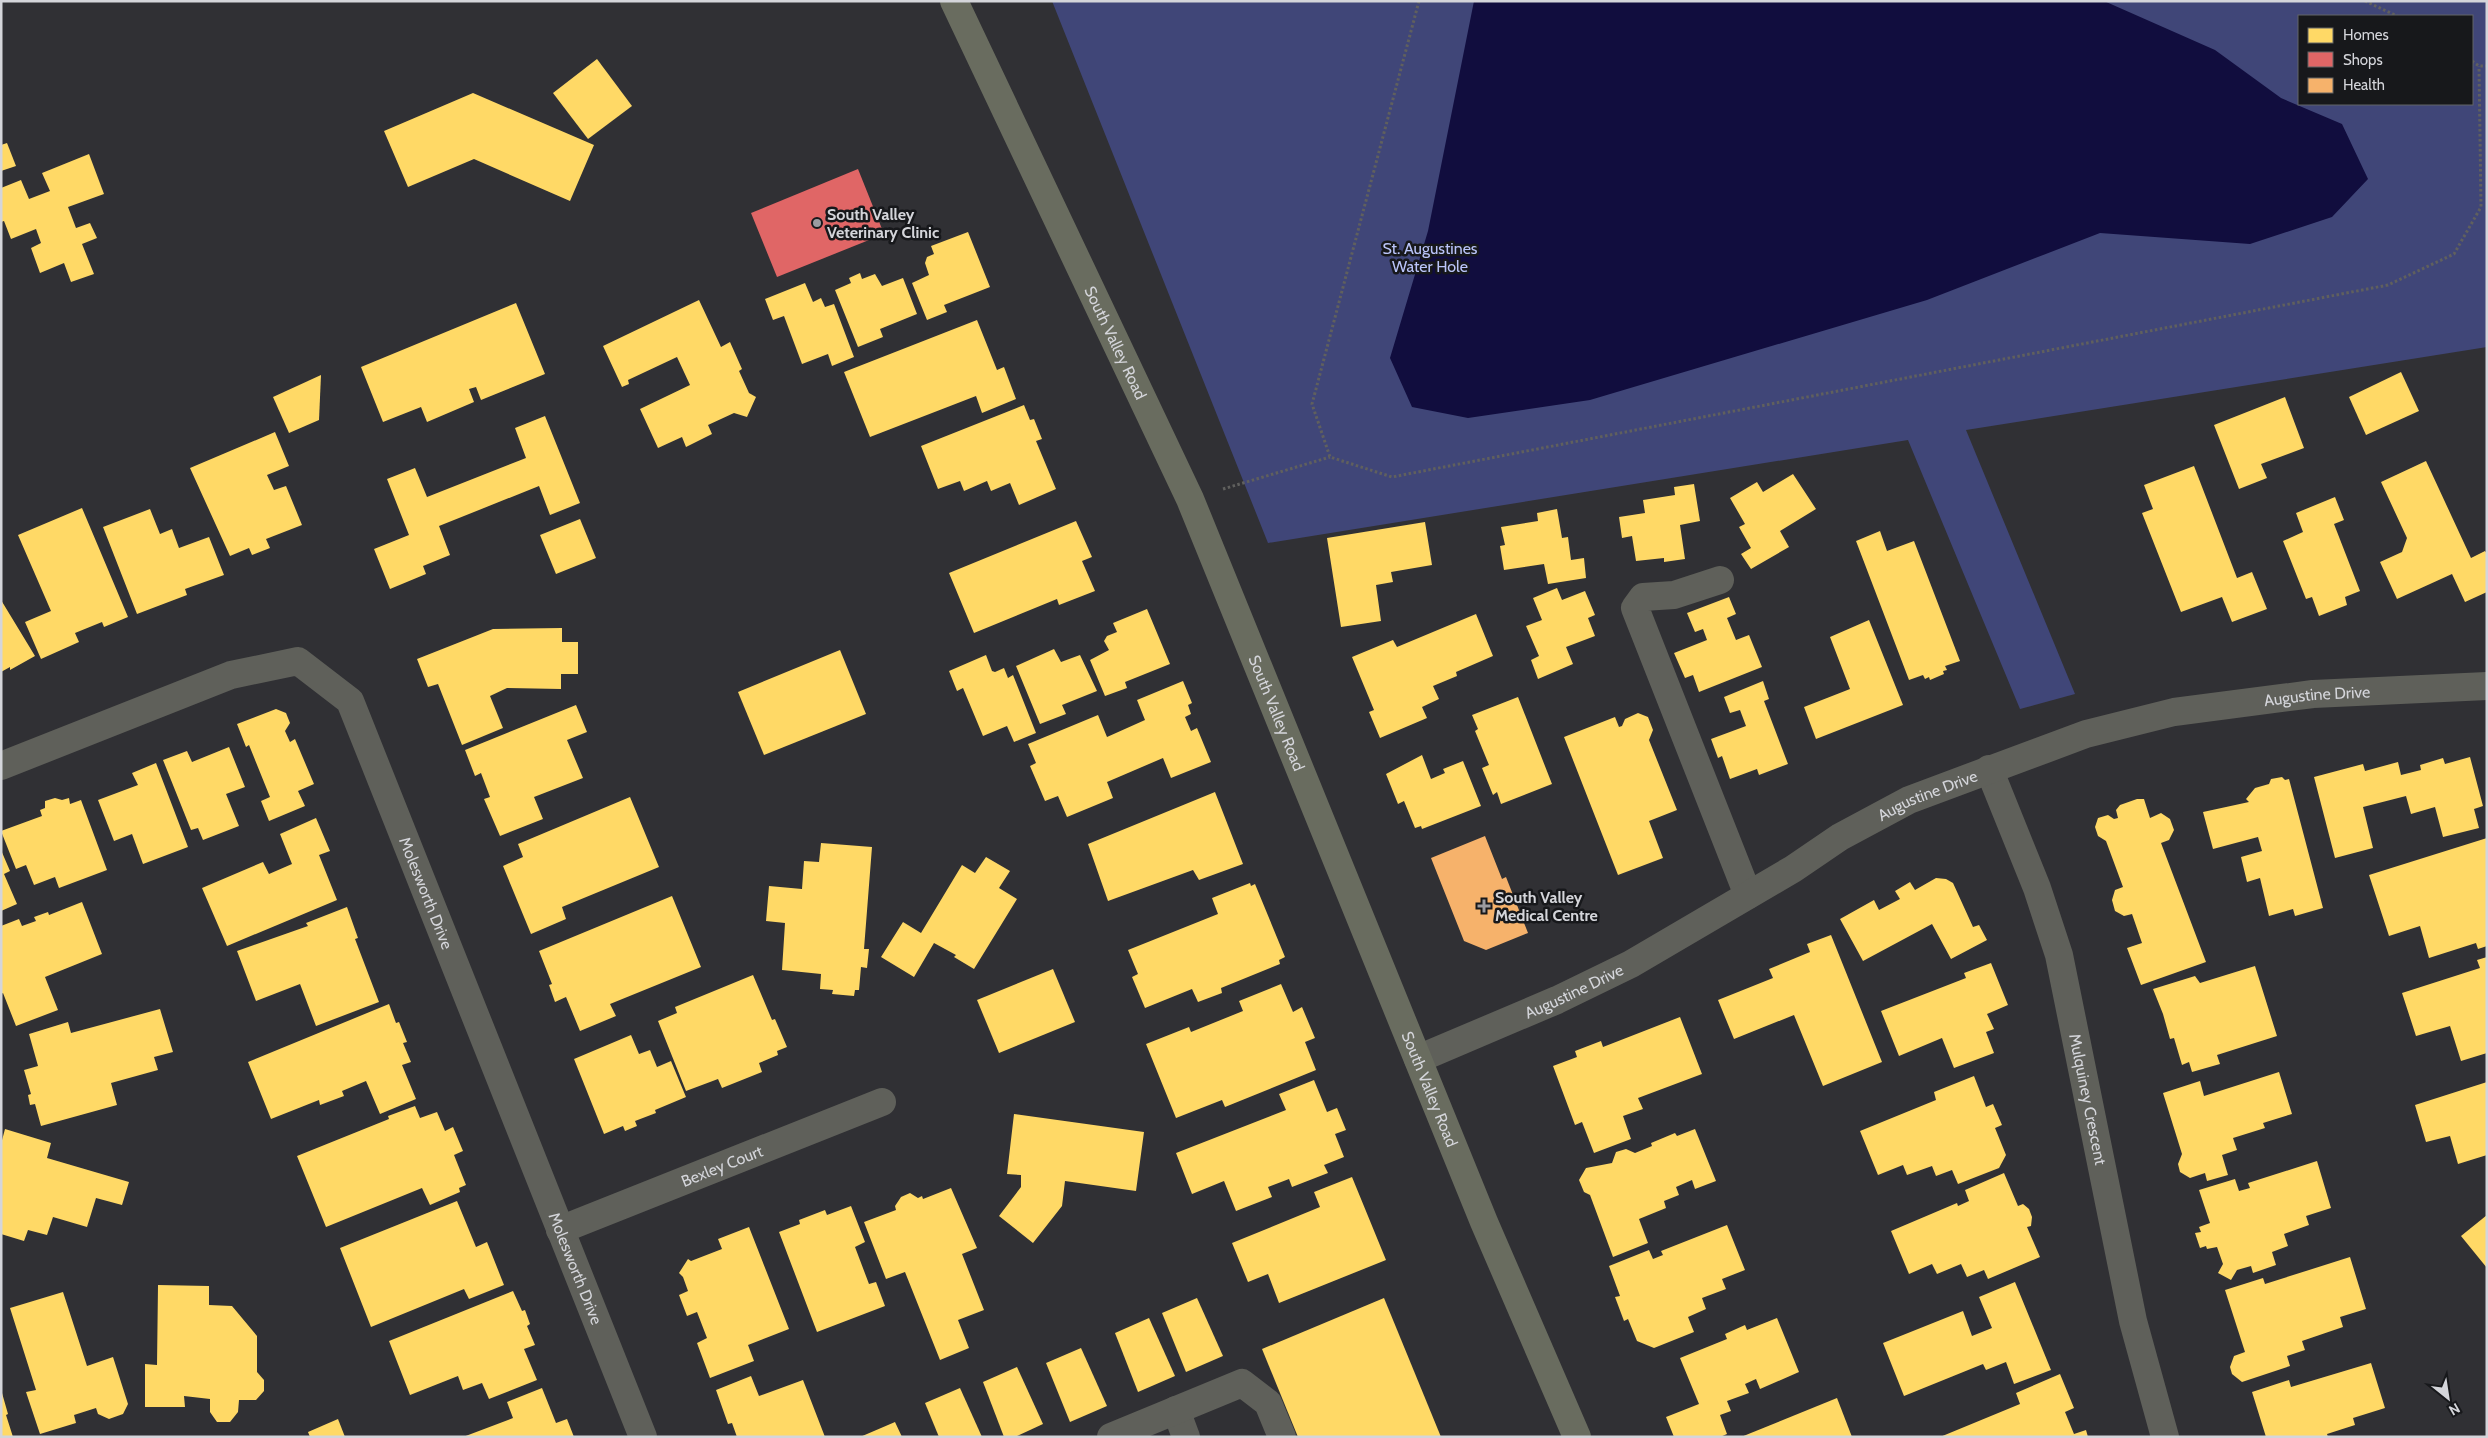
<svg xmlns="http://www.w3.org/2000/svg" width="2488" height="1438" viewBox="0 0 2488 1438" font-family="Cabin,sans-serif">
<rect width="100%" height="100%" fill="#303034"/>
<path fill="#404678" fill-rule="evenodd" d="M 1052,1 L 2487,1 L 2487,347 L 1966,430 L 2075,694 L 2020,709 L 1908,440 L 1268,543 ZM 2299,16 L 2472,16 L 2472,104 L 2299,104 Z"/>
<polygon fill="#110d3e" points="1474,1 2104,1 2215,50 2281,98 2342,124 2368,179 2332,217 2250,244 2100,233 1927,300 1590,400 1468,418 1412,407 1390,358 1428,231"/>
<g fill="#ffd966">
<polygon points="597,59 632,106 588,139 553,93"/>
<polygon points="473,93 594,145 570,201 474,159 408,187 384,131"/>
<polygon points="7,143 16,166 1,171 1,145"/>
<polygon points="89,154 104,194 68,207 76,228 90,223 97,238 82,244 94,274 71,282 64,263 40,273 31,248 41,243 36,229 11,239 4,221 1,222 1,188 21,180 29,199 50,191 42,173"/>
<polygon points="968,232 990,287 944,305 947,312 927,320 912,283 929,275 925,263 927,257 934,254 931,246"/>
<polygon points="860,273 862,279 875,274 882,286 903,278 917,314 880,329 883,337 858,347 835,290 851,283 849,278"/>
<polygon points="805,283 813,302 821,298 825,307 834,304 854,357 832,366 828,354 802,364 784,316 773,320 765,299"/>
<polygon points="699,300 721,347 730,342 742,369 739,371 749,393 756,397 747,417 734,413 708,425 712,434 686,447 682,437 658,448 640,409 690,385 677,357 628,380 629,384 622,387 603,346"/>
<polygon points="516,303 545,374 481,400 476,387 469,389 474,402 427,422 421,407 383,422 361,367"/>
<polygon points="977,320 997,370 1004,367 1016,399 982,413 976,396 870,437 844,372"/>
<polygon points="2401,372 2419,411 2366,435 2349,397"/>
<polygon points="321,375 319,420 289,433 273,397"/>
<polygon points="2285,397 2304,448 2261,464 2267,478 2239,489 2214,425"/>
<polygon points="1024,405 1030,420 1034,419 1042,439 1036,441 1056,489 1019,505 1010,483 991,491 987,481 964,491 960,481 938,489 921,446"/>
<polygon points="545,416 580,503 550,515 539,486 439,526 450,555 423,566 426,574 390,589 374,549 409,535 387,479 415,468 427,497 526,458 515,428"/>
<polygon points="275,432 289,466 267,475 274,490 286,486 302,525 266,539 270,548 252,555 249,548 230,556 190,468"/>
<polygon points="2426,461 2471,558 2485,551 2487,554 2487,592 2465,602 2452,574 2397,599 2380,562 2402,552 2407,538 2381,482"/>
<polygon points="2194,466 2237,578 2252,572 2267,609 2232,622 2222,597 2181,612 2142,513 2153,509 2144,485"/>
<polygon points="1793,474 1816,509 1780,531 1789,547 1751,569 1741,554 1751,548 1739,527 1745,524 1730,498 1757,482 1763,492"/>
<polygon points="1694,484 1700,521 1680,525 1685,559 1664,562 1664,558 1636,561 1632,536 1622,538 1619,517 1645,513 1643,500 1675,495 1674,487"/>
<polygon points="2335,497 2344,520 2334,524 2360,591 2345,597 2347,605 2319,616 2312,597 2306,599 2283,541 2303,532 2296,513"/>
<polygon points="82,508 128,617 104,627 102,622 75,633 79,642 41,659 25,622 51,611 18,535"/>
<polygon points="150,509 160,534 172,529 179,548 209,537 224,575 185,589 187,595 137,614 103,527"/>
<polygon points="1557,509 1562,538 1568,537 1571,560 1584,558 1586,578 1548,584 1544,564 1504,570 1500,546 1505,545 1501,527 1538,521 1537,513"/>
<polygon points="580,519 596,558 556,574 540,535"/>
<polygon points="1076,521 1092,557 1082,561 1095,591 1059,605 1057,599 974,633 949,573"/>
<polygon points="1425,522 1432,565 1391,572 1393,582 1376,585 1381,621 1341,627 1327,538"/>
<polygon points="1880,531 1887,551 1914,541 1960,661 1945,666 1947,670 1943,671 1944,674 1930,680 1929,677 1925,679 1923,675 1909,680 1856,541"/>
<polygon points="1557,588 1562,600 1585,591 1595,615 1588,618 1595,636 1566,647 1573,664 1538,679 1531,660 1539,656 1526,626 1542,620 1533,598"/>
<polygon points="1729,597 1736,614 1727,618 1736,640 1749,635 1762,667 1699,692 1693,675 1685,678 1674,653 1707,640 1703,629 1695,632 1687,613"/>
<polygon points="1,600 35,656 10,670 10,667 1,672"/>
<polygon points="1147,609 1170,664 1125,682 1127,688 1105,696 1090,660 1109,650 1104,641 1107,636 1117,632 1113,623"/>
<polygon points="1476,614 1493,656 1456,672 1457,676 1433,686 1439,699 1422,707 1427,718 1380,738 1369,712 1374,710 1352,657 1393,640 1397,647"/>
<polygon points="1869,620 1903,705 1816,739 1804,707 1850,689 1830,637"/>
<polygon points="562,628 562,642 578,642 578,674 561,674 561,689 507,688 490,696 503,728 462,745 438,684 428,687 417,659 493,629"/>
<polygon points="1054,649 1061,662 1080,655 1097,691 1062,705 1066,714 1040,724 1016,666"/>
<polygon points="840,650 866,714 764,755 738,692"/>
<polygon points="986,655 992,671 995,672 1004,668 1008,678 1013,675 1036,733 1014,742 1007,726 983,736 963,688 957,691 949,671"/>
<polygon points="1183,681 1192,703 1188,705 1191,714 1185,717 1191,731 1197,728 1211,762 1171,778 1163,758 1107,782 1113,798 1067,817 1058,796 1045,801 1030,766 1036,763 1028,744 1098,715 1107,737 1145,720 1137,700"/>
<polygon points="1763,681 1769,699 1764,701 1788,764 1759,775 1757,769 1730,779 1722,756 1718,758 1711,739 1746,726 1740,710 1730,713 1724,697"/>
<polygon points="1518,697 1552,784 1501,804 1497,792 1493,795 1482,768 1489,765 1475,731 1478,729 1472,715"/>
<polygon points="576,705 587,732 567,740 583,778 534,797 543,819 500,836 484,799 490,797 481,773 475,776 465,750"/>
<polygon points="276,709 286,713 290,723 285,731 290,742 295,739 314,784 298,791 305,806 269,821 261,801 270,797 249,745 246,747 237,724"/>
<polygon points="1638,713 1648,717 1653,730 1649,740 1677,810 1649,821 1663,858 1618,875 1564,737 1615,717 1619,727 1622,726 1625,719"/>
<polygon points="229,747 245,787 226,794 239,826 203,840 198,828 191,830 163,760 187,751 192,762"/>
<polygon points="1422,755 1431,779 1445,773 1443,769 1463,761 1481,806 1422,829 1421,826 1415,828 1404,801 1398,804 1386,774"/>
<polygon points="2470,757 2483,806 2474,809 2479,828 2443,837 2435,807 2411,814 2406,796 2363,807 2373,848 2335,858 2314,777 2363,764 2365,771 2398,762 2401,775 2421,770 2420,765 2443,758 2445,764"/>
<polygon points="156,763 188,847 143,864 132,834 114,841 98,800 138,785 132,773"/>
<polygon points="2282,777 2285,780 2289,779 2323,908 2295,916 2293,909 2269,916 2260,878 2247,882 2241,857 2262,851 2258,837 2213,849 2203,812 2249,802 2246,799 2255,788 2269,784 2271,779"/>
<polygon points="1215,792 1243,864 1199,880 1193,870 1108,901 1088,844"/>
<polygon points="630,797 659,867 562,907 566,919 531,934 503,866 523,857 518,844"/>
<polygon points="55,798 62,800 69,798 70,804 81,800 107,870 59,888 55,877 34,885 26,865 16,869 1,831 42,816 40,810 45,808 45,801"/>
<polygon points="2137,799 2144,799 2150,818 2161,813 2170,819 2174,830 2169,840 2161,843 2206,962 2141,985 2127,948 2142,943 2132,914 2124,916 2115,911 2112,900 2115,890 2123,887 2106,841 2098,836 2095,827 2098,818 2108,815 2114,819 2118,818 2116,810 2120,805"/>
<polygon points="316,818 330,851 319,855 337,900 227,946 202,888 263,862 269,874 292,864 280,834"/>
<polygon points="2487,838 2487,946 2478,949 2476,943 2429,958 2420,926 2389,936 2369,875"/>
<polygon points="821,843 872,847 864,949 869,949 867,968 861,967 859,990 855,990 854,996 832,994 833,990 820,989 821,974 782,970 785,923 766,921 769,886 802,889 804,861 819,862"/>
<polygon points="1,850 10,871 4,874 17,904 1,911"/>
<polygon points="986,857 1010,871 999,888 1017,899 974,969 954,957 956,955 934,943 914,977 881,957 903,922 921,933 962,865 975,873"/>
<polygon points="1936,878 1946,879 1953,883 1973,927 1979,925 1987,940 1951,959 1932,924 1863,961 1840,919 1874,900 1879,910 1900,899 1895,891 1910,882 1915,890"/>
<polygon points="1250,883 1251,886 1255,884 1285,957 1279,960 1280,964 1221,988 1222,993 1198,1002 1192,989 1145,1008 1132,977 1138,974 1128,950 1218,914 1212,898"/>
<polygon points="672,896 701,967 610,1004 616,1016 580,1031 566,997 555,1002 549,985 552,984 539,951"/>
<polygon points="82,902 102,954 45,977 58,1010 16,1026 3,993 1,994 1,926 19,919 22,926 36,921 34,917 48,912 49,915"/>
<polygon points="347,907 358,938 355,939 379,1002 316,1026 300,984 256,1001 237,951 308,926 306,923"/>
<polygon points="1831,935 1882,1062 1823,1086 1794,1015 1734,1039 1718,1000 1773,978 1769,969 1810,952 1807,944"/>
<polygon points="2487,957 2487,1053 2461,1061 2450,1026 2416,1036 2402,993 2480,968 2477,960"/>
<polygon points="1991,963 2008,1005 1987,1014 1994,1029 1986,1032 1994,1053 1954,1068 1942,1038 1899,1056 1881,1011 1966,978 1964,973"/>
<polygon points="2255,966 2277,1036 2217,1055 2220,1064 2192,1072 2189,1062 2182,1065 2174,1038 2170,1039 2163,1014 2153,989 2195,976 2200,983"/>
<polygon points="1053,969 1075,1022 999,1053 977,1000"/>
<polygon points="753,975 772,1020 775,1019 787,1047 777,1051 778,1055 759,1063 762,1072 722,1088 718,1079 686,1091 658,1021 677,1013 675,1007"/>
<polygon points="1281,984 1293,1012 1302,1007 1315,1038 1305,1042 1316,1070 1225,1107 1222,1100 1176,1118 1146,1044 1189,1027 1191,1032 1243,1011 1239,1001"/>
<polygon points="389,1004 396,1023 399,1022 407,1042 403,1043 411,1062 402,1065 416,1099 380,1114 366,1081 342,1091 344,1096 320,1105 319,1100 271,1119 248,1062"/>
<polygon points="160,1009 173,1052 154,1057 158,1070 111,1083 117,1105 41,1126 35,1104 30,1105 28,1095 31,1094 24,1070 38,1066 29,1034 68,1022 71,1033"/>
<polygon points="1680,1017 1702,1074 1638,1098 1643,1109 1623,1116 1631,1139 1594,1153 1582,1122 1575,1125 1553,1066 1577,1057 1575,1051 1601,1041 1603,1047"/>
<polygon points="631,1035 639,1054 650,1050 657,1067 671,1061 686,1097 655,1110 656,1113 635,1121 637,1126 625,1131 623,1126 604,1134 574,1059"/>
<polygon points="2279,1072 2292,1114 2263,1123 2265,1128 2233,1138 2237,1150 2222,1155 2228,1175 2207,1181 2205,1173 2190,1178 2180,1172 2178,1164 2182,1154 2163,1093 2200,1081 2204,1096"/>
<polygon points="1974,1076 1986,1107 1993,1104 2002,1125 1995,1128 2006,1155 1999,1168 1958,1184 1952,1170 1936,1176 1932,1166 1907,1175 1903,1165 1878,1175 1860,1131 1936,1100 1934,1092"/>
<polygon points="1314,1080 1327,1112 1337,1108 1346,1130 1335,1134 1344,1157 1324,1165 1328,1173 1292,1187 1289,1179 1268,1187 1272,1197 1236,1211 1224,1181 1192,1194 1176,1153 1286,1110 1279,1094"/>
<polygon points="2487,1082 2487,1155 2458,1164 2450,1136 2426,1142 2415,1105"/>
<polygon points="415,1106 420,1118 437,1112 445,1131 453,1127 463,1151 454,1155 466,1185 459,1188 460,1192 430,1205 422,1188 326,1227 297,1156 389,1119 388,1116"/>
<polygon points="1014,1114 1144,1132 1136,1191 1065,1181 1062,1206 1033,1243 999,1216 1021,1187 1021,1175 1007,1174"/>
<polygon points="5,1129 51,1143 47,1158 129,1182 122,1205 96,1198 87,1227 53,1217 47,1235 28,1230 24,1241 1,1234 1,1144"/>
<polygon points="1695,1129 1716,1181 1695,1189 1692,1180 1676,1187 1679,1195 1664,1201 1666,1208 1639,1219 1648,1243 1613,1257 1590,1195 1584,1192 1579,1180 1586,1168 1612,1163 1616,1152 1626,1149 1635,1153 1652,1146 1651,1143 1675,1133 1677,1136"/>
<polygon points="2317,1161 2331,1208 2306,1216 2309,1225 2284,1234 2288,1246 2272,1252 2276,1265 2253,1273 2251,1266 2237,1270 2231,1280 2218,1273 2223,1264 2217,1247 2207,1249 2206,1246 2200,1248 2195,1233 2201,1232 2199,1227 2210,1223 2199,1190 2235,1179 2239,1191 2250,1188 2248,1183"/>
<polygon points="2004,1173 2018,1206 2023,1204 2029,1209 2032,1217 2031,1226 2027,1227 2040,1257 1988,1279 1984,1270 1967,1277 1961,1264 1937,1274 1932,1264 1909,1274 1891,1231 1957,1203 1958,1206 1969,1201 1965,1190"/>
<polygon points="1352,1177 1386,1260 1279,1303 1268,1274 1248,1282 1232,1243 1320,1207 1314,1192"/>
<polygon points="951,1188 977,1248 962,1254 984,1310 958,1320 969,1348 940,1360 905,1272 886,1279 864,1222 896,1210 895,1206 901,1197 910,1193 918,1198 922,1196 923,1199"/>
<polygon points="457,1201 476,1247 487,1242 504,1285 469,1299 464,1289 371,1327 340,1248"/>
<polygon points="851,1206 865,1242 855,1247 869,1284 876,1282 885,1306 817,1332 779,1232 800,1224 799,1220 825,1210 827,1215"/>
<polygon points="2487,1215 2487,1268 2461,1236"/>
<polygon points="1727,1225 1745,1270 1722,1279 1726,1289 1702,1298 1706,1309 1688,1317 1694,1332 1654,1348 1637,1341 1628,1319 1624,1321 1615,1297 1620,1296 1609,1266 1649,1250 1653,1259 1663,1255 1661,1251"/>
<polygon points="749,1227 789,1329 748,1345 754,1361 710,1378 697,1343 707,1338 697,1312 687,1316 679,1295 688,1291 683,1277 679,1273 688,1259 691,1261 722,1249 718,1239"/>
<polygon points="2350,1257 2366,1309 2340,1317 2343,1327 2302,1341 2305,1350 2287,1356 2290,1366 2242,1382 2232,1374 2230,1367 2234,1356 2245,1352 2225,1290 2263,1278 2265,1284"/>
<polygon points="2015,1282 2051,1370 2014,1384 2006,1362 1986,1370 1983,1364 1904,1396 1883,1343 1963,1311 1972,1336 1992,1328 1979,1297"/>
<polygon points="158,1285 209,1286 209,1305 232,1306 257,1336 257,1372 264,1380 264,1391 256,1400 239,1400 238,1412 230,1422 217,1422 210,1412 210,1399 184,1396 185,1407 145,1407 145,1364 157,1365"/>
<polygon points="513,1291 522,1311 525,1310 530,1324 527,1326 535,1345 524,1349 537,1380 489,1399 482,1383 463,1390 458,1376 410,1395 389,1341"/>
<polygon points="63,1292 87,1366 113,1357 128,1404 123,1414 109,1419 98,1414 96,1408 74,1415 76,1423 40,1434 26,1392 36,1390 10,1308"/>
<polygon points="1197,1298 1223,1356 1186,1372 1162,1313"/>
<polygon points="1384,1298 1441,1437 1298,1437 1262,1349"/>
<polygon points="1149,1318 1175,1376 1138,1392 1115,1333"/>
<polygon points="1777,1318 1799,1372 1760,1389 1756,1379 1745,1384 1749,1393 1727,1401 1731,1411 1720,1415 1727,1434 1720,1437 1674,1437 1666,1417 1699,1404 1680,1358 1727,1339 1725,1334 1745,1325 1747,1330"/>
<polygon points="1081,1348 1107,1406 1070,1422 1046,1363"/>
<polygon points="2371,1363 2385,1408 2353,1418 2355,1425 2327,1434 2328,1437 2266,1437 2252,1392 2289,1380 2291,1387"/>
<polygon points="1017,1367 1043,1424 1015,1437 1004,1437 983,1382"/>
<polygon points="2060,1374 2074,1408 2065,1412 2074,1434 2086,1430 2088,1437 1940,1437 2020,1404 2016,1393"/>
<polygon points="751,1376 759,1396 803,1380 825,1437 737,1437 732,1423 728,1424 716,1390"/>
<polygon points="542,1388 556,1423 567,1419 574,1437 463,1437 513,1418 507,1402"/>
<polygon points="960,1388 982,1437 939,1437 925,1403"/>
<polygon points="2,1393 8,1414 6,1415 13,1437 1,1437"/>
<polygon points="1837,1398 1852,1437 1741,1437"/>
<polygon points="338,1419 345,1437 310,1437 308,1432"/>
<polygon points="895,1422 902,1437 860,1437"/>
</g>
<polygon fill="#e06666" points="858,169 884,234 777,277 751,213"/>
<polygon fill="#f6b26b" points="1485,836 1502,879 1506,877 1528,933 1486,950 1464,941 1431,858"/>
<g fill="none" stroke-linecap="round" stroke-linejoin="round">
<g stroke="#60605e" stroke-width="3" stroke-dasharray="2.5 2.5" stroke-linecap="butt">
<polyline points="1419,1 1312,404 1330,457 1392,477 2388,285 2454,254 2481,207 2479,66"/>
<polyline points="2365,1 2397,16"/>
<polyline points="2472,61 2479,66 2487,66"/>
<polyline points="1223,489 1330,457"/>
</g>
<g stroke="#5f605a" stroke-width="28">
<polyline points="1720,580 1674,595 1643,597 1635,608 1748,895"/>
<path id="s1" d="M 1,766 L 231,675 L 298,661 L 350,701 L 643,1437"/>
<path id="s2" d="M 1989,769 L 2037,888 L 2059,955 L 2133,1321 L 2165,1437"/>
<path id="s3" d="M 1418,1059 L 1557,1000 L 1631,964 L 1793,869 L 1840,837 L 1909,800 L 2086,734 L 2174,712 L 2313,694 L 2487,686"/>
<path id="s4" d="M 560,1230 L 882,1102"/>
<polyline points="1176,1410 1186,1437"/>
<polyline points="1111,1437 1242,1383 1268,1403 1282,1437"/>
</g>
<path stroke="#696c5f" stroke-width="28" id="s5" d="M 954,1 L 1190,499 L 1484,1222 L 1577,1437"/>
</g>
<g fill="#9b9ba0" stroke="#17181b" stroke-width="2">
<circle cx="817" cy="223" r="5"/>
<path d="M1481.5 898.5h5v5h5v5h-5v5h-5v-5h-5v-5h5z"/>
</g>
<g text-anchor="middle" stroke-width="5" stroke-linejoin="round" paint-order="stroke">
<g font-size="16" font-weight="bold" fill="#d4d5da" stroke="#17181b" text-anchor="start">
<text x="827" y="220">South Valley<tspan x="827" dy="18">Veterinary Clinic</tspan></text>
<text x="1495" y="903">South Valley<tspan x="1495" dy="18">Medical Centre</tspan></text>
</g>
<g font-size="16" fill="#bac4f9" stroke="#17181b">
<text x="1430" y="254">St. Augustines<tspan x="1430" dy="18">Water Hole</tspan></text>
</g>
<g font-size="16" fill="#d4d5da" stroke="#17181b">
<text dy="6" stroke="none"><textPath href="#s5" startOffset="378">South Valley Road</textPath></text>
<text dy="6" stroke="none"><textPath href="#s3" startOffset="980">Augustine Drive</textPath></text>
<text dy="6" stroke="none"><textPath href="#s5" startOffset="782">South Valley Road</textPath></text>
<text dy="6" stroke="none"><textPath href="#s3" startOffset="575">Augustine Drive</textPath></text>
<text dy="6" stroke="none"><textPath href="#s1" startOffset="588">Molesworth Drive</textPath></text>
<text dy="6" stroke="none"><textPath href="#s3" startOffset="170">Augustine Drive</textPath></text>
<text dy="6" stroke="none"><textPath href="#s5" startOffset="1188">South Valley Road</textPath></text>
<text dy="6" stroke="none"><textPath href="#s2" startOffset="346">Mulquiney Crescent</textPath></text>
<text dy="6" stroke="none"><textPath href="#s4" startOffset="174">Bexley Court</textPath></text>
<text dy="6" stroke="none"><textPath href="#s1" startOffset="992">Molesworth Drive</textPath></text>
</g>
</g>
<rect width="2488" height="1438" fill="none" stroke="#d4d5da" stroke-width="5"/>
<rect x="2298" y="15" width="175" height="90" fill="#17181b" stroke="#636467"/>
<rect x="2308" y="28" width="25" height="15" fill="#ffd966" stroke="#636467"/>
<text x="2343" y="40" font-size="15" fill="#d4d5da">Homes</text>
<rect x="2308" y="52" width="25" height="15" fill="#e06666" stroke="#636467"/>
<text x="2343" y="65" font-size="15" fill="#d4d5da">Shops</text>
<rect x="2308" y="78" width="25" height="15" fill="#f6b26b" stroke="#636467"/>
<text x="2343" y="90" font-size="15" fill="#d4d5da">Health</text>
<g transform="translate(2448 1398) rotate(150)" stroke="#17181b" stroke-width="4" paint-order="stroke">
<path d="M0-4L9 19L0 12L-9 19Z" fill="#d4d5da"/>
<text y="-8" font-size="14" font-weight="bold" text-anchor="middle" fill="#d4d5da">N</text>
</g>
</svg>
